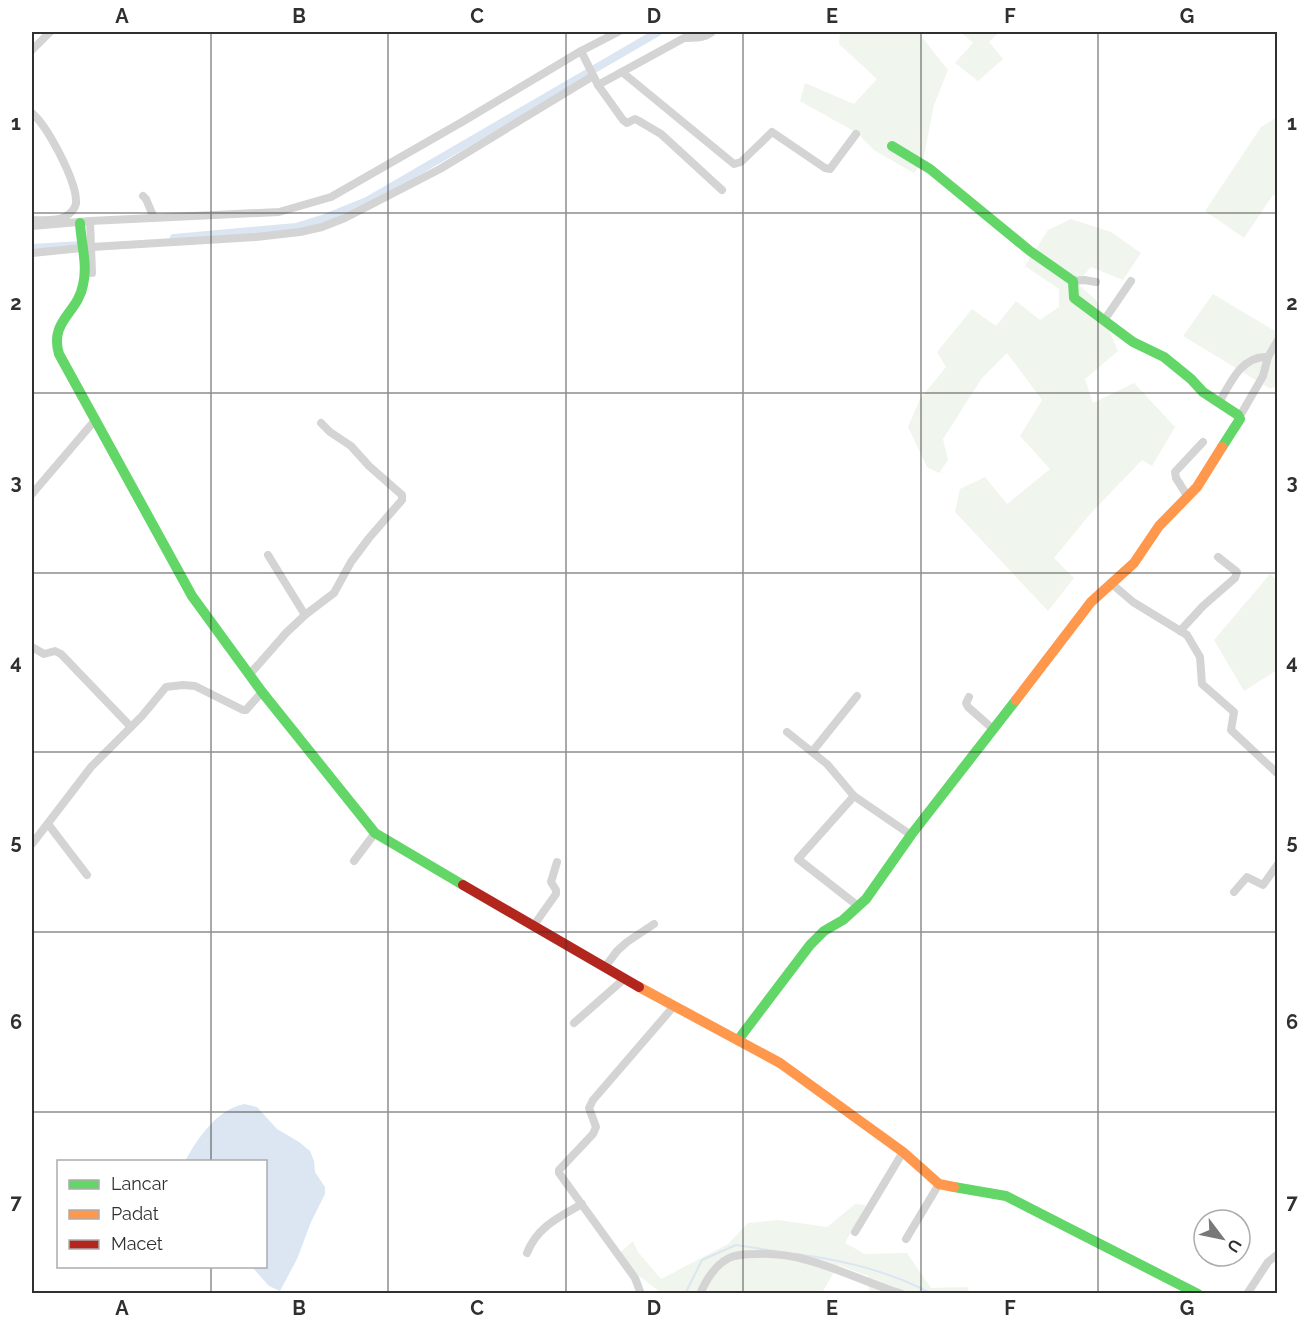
<svg xmlns="http://www.w3.org/2000/svg" width="1309" height="1325" viewBox="0 0 1309 1325" font-family="Raleway,sans-serif">
<rect width="100%" height="100%" fill="#fff"/>
<g fill="#f0f5ed">
<polygon points="840,32 918,32 948,70 934,105 923,161 914,173 874,150 857,133 800,101 805,83 854,104 877,79 839,44"/>
<polygon points="961,32 999,32 989,42 1003,59 978,81 955,63 973,43"/>
<polygon points="1277,117 1277,197 1273,195 1244,238 1205,211 1261,127"/>
<polygon points="1071,219 1111,232 1141,253 1123,280 1091,267 1077,283 1097,301 1118,351 1085,379 1093,403 1134,383 1175,427 1152,466 1142,460 1091,513 1054,558 1074,578 1048,611 955,512 960,489 985,477 1007,504 1050,469 1020,436 1042,400 1007,353 982,378 943,439 948,460 939,473 927,467 908,427 920,399 946,367 937,352 972,309 996,326 1016,301 1040,320 1059,307 1059,289 1025,266 1048,230"/>
<polygon points="1213,294 1275,331 1277,329 1277,387 1269,388 1183,336"/>
<polygon points="1270,574 1277,580 1277,670 1244,691 1214,640"/>
<polygon points="855,1204 866,1205 845,1243 865,1254 907,1253 931,1288 967,1287 970,1293 869,1293 868,1276 838,1265 822,1293 661,1293 615,1257 633,1241 638,1252 661,1279 728,1244 748,1223 778,1220 827,1227"/>
</g>
<path fill="#dbe6f2" d="M 244,1104 L 257,1107 L 277,1129 L 299,1142 L 310,1151 L 314,1161 L 315,1172 L 325,1187 L 325,1194 L 311,1222 L 297,1259 L 280,1291 L 269,1286 L 252,1267 L 266,1266 L 266,1162 L 185,1161 C 198,1138 216,1110 244,1104 Z"/>
<g fill="none" stroke-linecap="round" stroke-linejoin="round">
<g stroke="#dbe6f2" stroke-width="2">
<path d="M 796,1254 C 843,1260 890,1271 932,1294"/>
<polyline points="685,1294 702,1260 736,1245 775,1251"/>
<polyline points="1031,1294 1041,1292 1047,1294"/>
</g>
<g stroke="#dbe6f2" stroke-width="8">
<polyline points="174,238 296,227 325,218 367,201 658,32"/>
<polyline points="32,248 81,245"/>
</g>
<g stroke="#d4d4d4" stroke-width="8">
<polyline points="32,50 50,32"/>
<polyline points="581,51 598,85 623,120 627,123 635,119 639,121 661,134 722,190"/>
<polyline points="622,72 734,164 741,162 772,132 825,168 830,169 856,134"/>
<path d="M 598,85 L 684,38 C 695,37 703,39 712,32"/>
<path d="M 32,113 C 48,127 74,177 76,199 C 77,205 73,211 68,215 C 58,222 43,220 32,220"/>
<polyline points="143,196 146,199 154,218"/>
<polyline points="90,221 92,273"/>
<polyline points="32,226 90,221 279,212 331,197 462,122 581,51 618,32"/>
<polyline points="32,253 92,247 256,237 300,232 322,227 345,218 440,169 593,76"/>
<polyline points="1073,281 1084,280 1096,282"/>
<polyline points="1105,319 1131,281"/>
<path d="M 1219,403 C 1230,383 1242,355 1268,357"/>
<polyline points="1240,416 1263,376 1268,357 1278,340"/>
<polyline points="32,494 96,419"/>
<polyline points="1188,497 1176,478 1175,472 1203,442"/>
<polyline points="268,555 305,615"/>
<polyline points="1112,584 1133,602 1187,635 1200,657 1202,684 1234,712 1231,730 1278,774"/>
<polyline points="1180,631 1203,606 1235,578 1237,572 1218,557"/>
<polyline points="32,647 44,654 55,651 61,654 131,727"/>
<polyline points="250,674 286,633 305,615 334,593 351,562 369,538 402,500 402,495 369,466 351,446 330,432 321,423"/>
<polyline points="969,697 966,703 968,707 993,729"/>
<polyline points="787,732 827,764 854,796 911,835"/>
<polyline points="812,752 857,696"/>
<polyline points="854,796 798,859 858,906"/>
<polyline points="48,824 87,875"/>
<polyline points="32,844 91,767 142,716 166,687 183,685 195,686 243,710 246,710 262,692"/>
<polyline points="354,861 375,833"/>
<polyline points="1234,892 1247,877 1263,885 1278,864"/>
<polyline points="534,925 556,894 556,890 551,882 557,862"/>
<polyline points="605,967 617,951 627,942 654,924"/>
<polyline points="574,1023 624,979"/>
<polyline points="855,1232 903,1152"/>
<polyline points="906,1239 939,1184"/>
<path d="M 527,1253 C 537,1227 559,1217 582,1204"/>
<polyline points="641,1294 635,1278 559,1173 559,1170 593,1134 596,1127 589,1108 593,1100 674,1006"/>
<path d="M 700,1294 C 706,1280 715,1265 729,1258 C 737,1254 747,1254 756,1254 C 808,1251 853,1279 902,1294"/>
<polyline points="1247,1294 1268,1262 1278,1254"/>
</g>
<g stroke="#63d668" stroke-width="10">
<polyline points="892,146 930,169 1030,251 1073,281 1074,298 1133,342 1164,357 1191,379 1203,392 1238,415 1240,419 1222,447"/>
<path d="M 80,223 C 81,243 88,265 83,285 C 78,313 49,321 59,354 L 192,596 L 262,692 L 375,833 L 463,885"/>
<polyline points="738,1040 810,945 824,931 843,920 866,899 911,835 1016,700"/>
<polyline points="954,1187 1006,1196 1198,1294"/>
</g>
<g stroke="#ff974d" stroke-width="10">
<polyline points="1016,700 1091,602 1134,563 1159,526 1197,487 1222,447"/>
<polyline points="639,987 780,1063 903,1152 939,1184 954,1187"/>
</g>
<polyline stroke="#b3261e" stroke-width="10" points="463,885 639,987"/>
</g>
<path fill="none" stroke="#303030" stroke-width="1.5" stroke-opacity="0.55" d="M 211,32 L 211,1162M 388,32 L 388,1294M 566,32 L 566,1294M 743,32 L 743,1294M 921,32 L 921,1294M 1098,32 L 1098,1294M 32,213 L 1278,213M 32,393 L 1278,393M 32,573 L 1278,573M 32,752 L 1278,752M 32,932 L 1278,932M 32,1112 L 1278,1112M 211,1266 L 211,1294"/>
<rect width="1309" height="1325" fill="none" stroke="#ffffff" stroke-width="66"/>
<rect x="57" y="1160" width="210" height="108" fill="#ffffff" stroke="#acacac" stroke-width="1.5"/>
<rect x="69" y="1180" width="30" height="9" fill="#63d668" stroke="#acacac" stroke-width="1.5"/>
<text x="111" y="1190" font-size="18" fill="#303030">Lancar</text>
<rect x="69" y="1210" width="30" height="9" fill="#ff974d" stroke="#acacac" stroke-width="1.5"/>
<text x="111" y="1220" font-size="18" fill="#303030">Padat</text>
<rect x="69" y="1240" width="30" height="9" fill="#b3261e" stroke="#acacac" stroke-width="1.5"/>
<text x="111" y="1250" font-size="18" fill="#303030">Macet</text>
<g transform="translate(1222 1238) rotate(122)"><circle r="28" fill="#ffffff" stroke="#acacac" stroke-width="1.5"/>
<path d="M0-4.5L10 22L0 15L-10 22Z" fill="#787878"/>
<text y="-9" font-size="16" font-weight="bold" text-anchor="middle" fill="#303030">U</text>
</g>
<rect x="33" y="33" width="1243" height="1259" fill="none" stroke="#303030" stroke-width="2"/>
<g font-size="20" text-anchor="middle" font-weight="bold" fill="#303030">
<text x="122" y="23">A</text>
<text x="299" y="23">B</text>
<text x="477" y="23">C</text>
<text x="654" y="23">D</text>
<text x="832" y="23">E</text>
<text x="1010" y="23">F</text>
<text x="1187" y="23">G</text>
<text x="16" y="130">1</text>
<text x="1292" y="130">1</text>
<text x="16" y="310">2</text>
<text x="1292" y="310">2</text>
<text x="16" y="489">3</text>
<text x="1292" y="489">3</text>
<text x="16" y="669">4</text>
<text x="1292" y="669">4</text>
<text x="16" y="849">5</text>
<text x="1292" y="849">5</text>
<text x="16" y="1029">6</text>
<text x="1292" y="1029">6</text>
<text x="16" y="1209">7</text>
<text x="1292" y="1209">7</text>
<text x="122" y="1315">A</text>
<text x="299" y="1315">B</text>
<text x="477" y="1315">C</text>
<text x="654" y="1315">D</text>
<text x="832" y="1315">E</text>
<text x="1010" y="1315">F</text>
<text x="1187" y="1315">G</text>
</g>
</svg>
